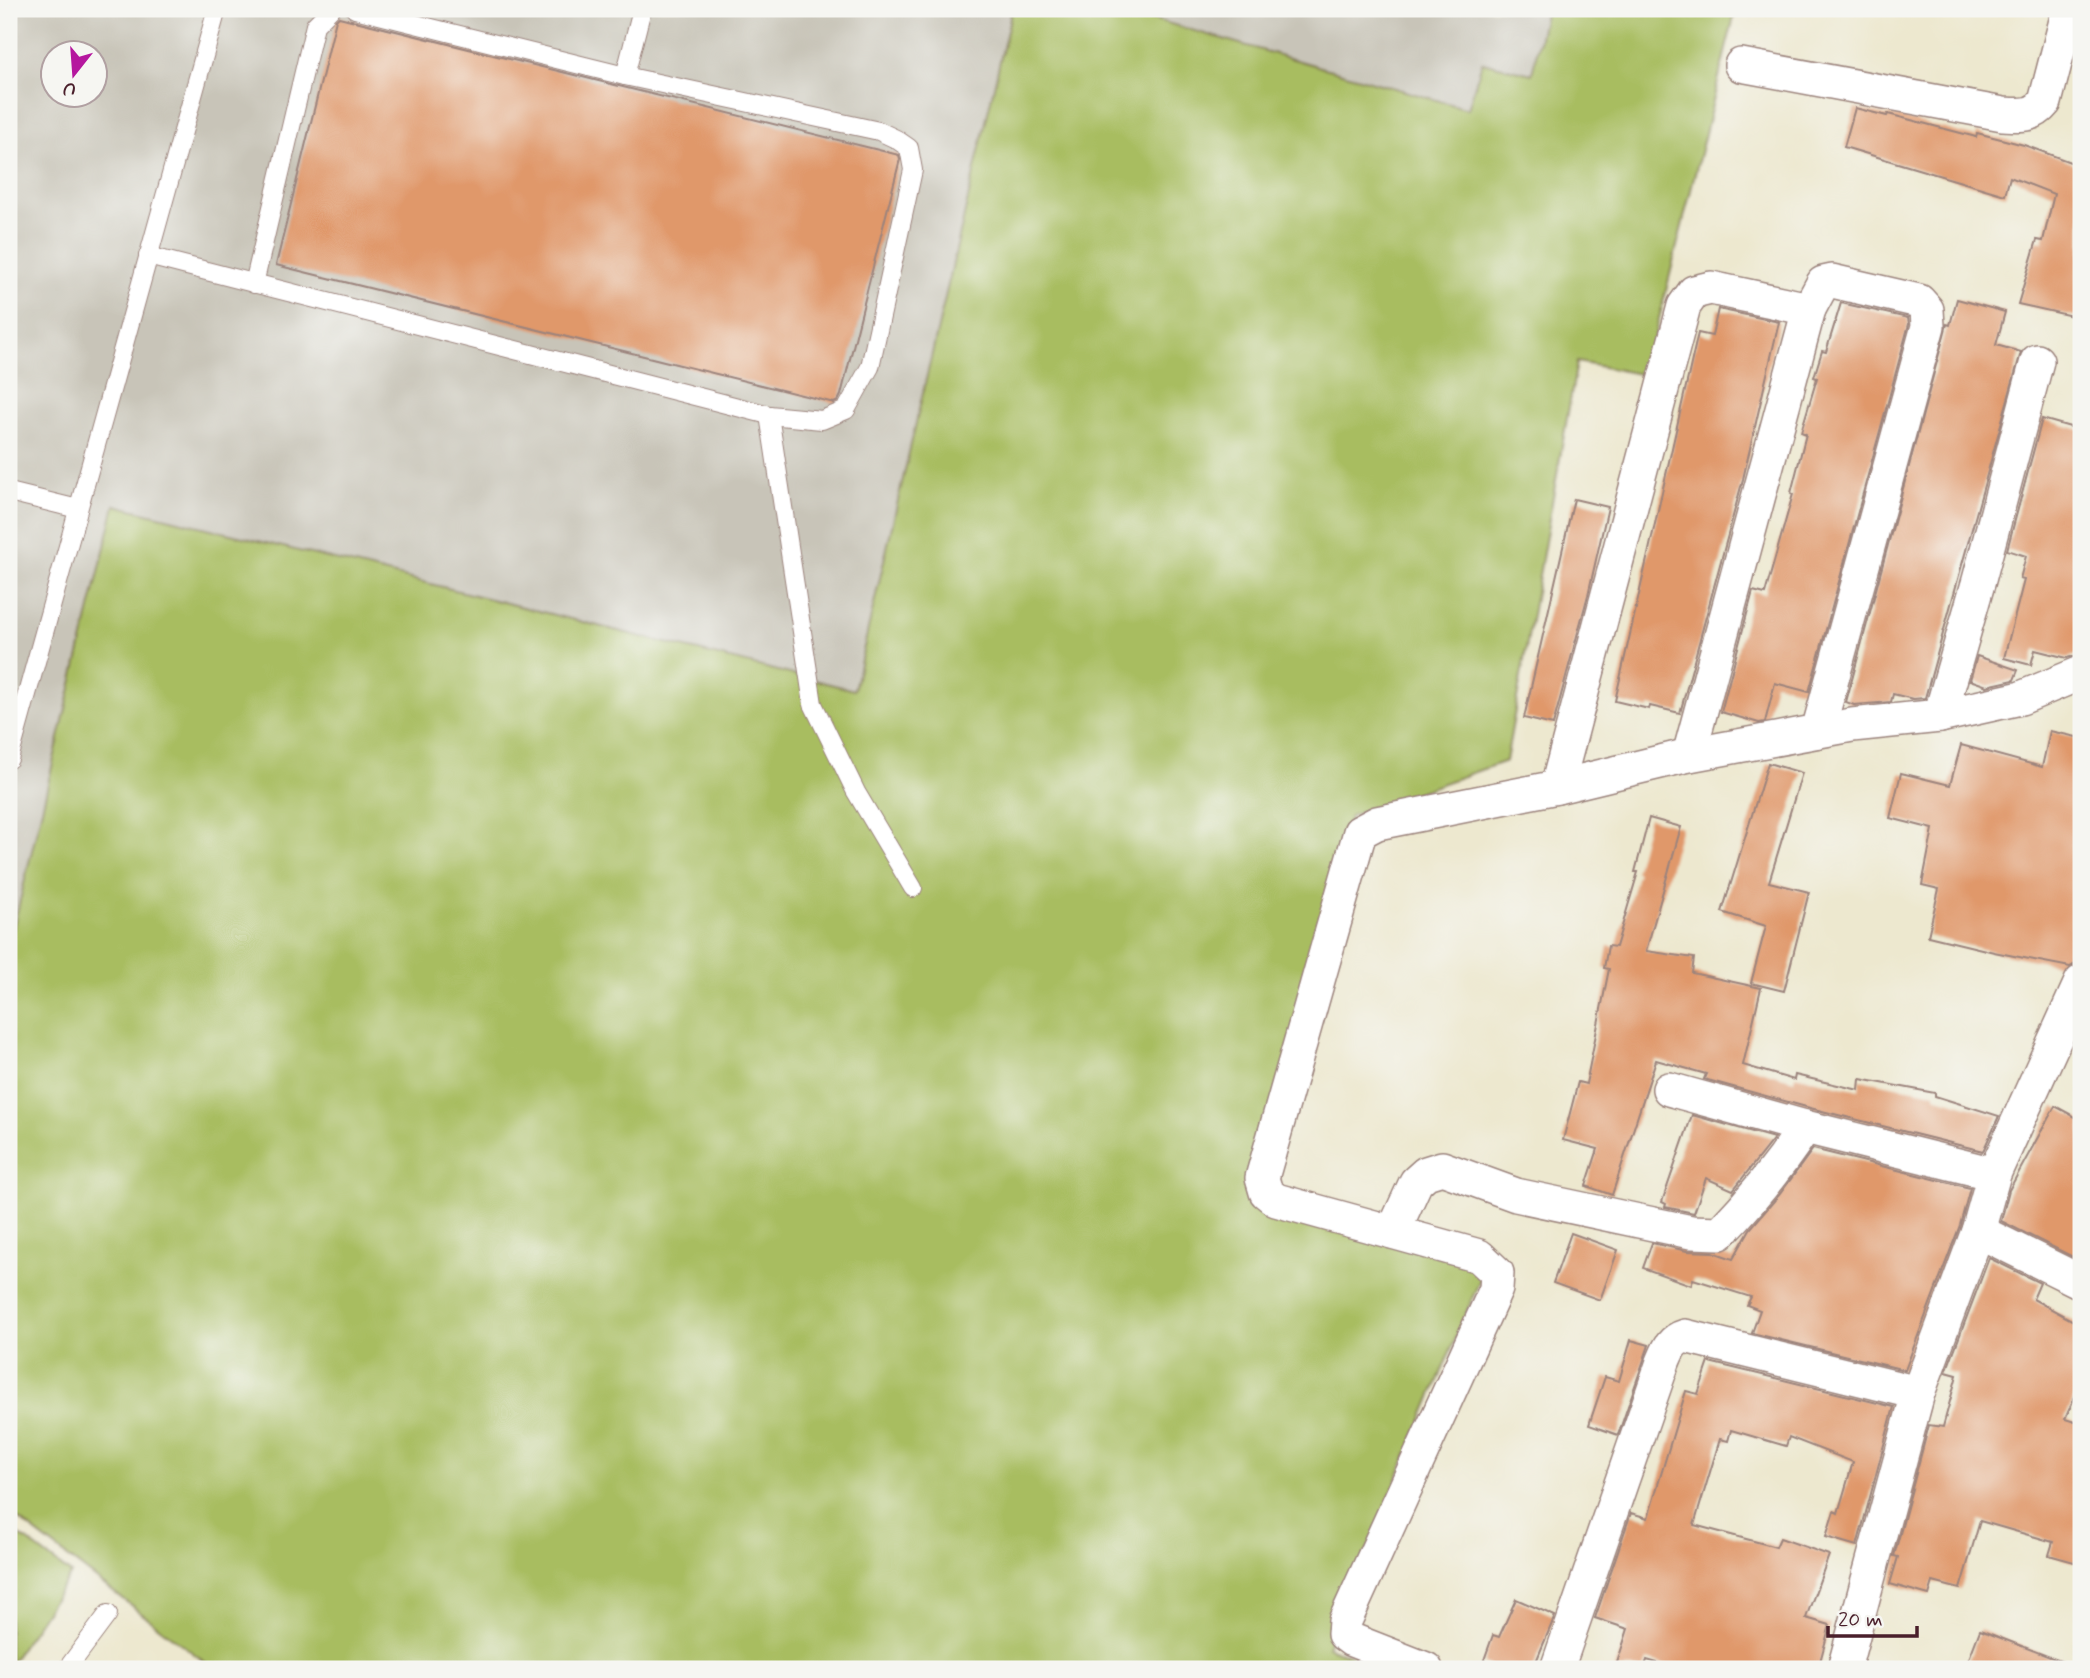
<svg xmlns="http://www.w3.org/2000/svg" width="2090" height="1678" viewBox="0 0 2090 1678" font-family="Mynerve,sans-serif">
<rect width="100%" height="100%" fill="#f6f6f2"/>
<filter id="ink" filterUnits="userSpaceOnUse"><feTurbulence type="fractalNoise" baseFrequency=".0143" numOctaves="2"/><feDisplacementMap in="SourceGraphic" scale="14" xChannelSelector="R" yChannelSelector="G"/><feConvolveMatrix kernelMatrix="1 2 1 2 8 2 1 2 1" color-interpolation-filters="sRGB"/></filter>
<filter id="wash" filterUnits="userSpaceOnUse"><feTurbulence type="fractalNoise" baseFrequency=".00686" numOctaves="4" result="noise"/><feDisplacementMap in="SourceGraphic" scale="28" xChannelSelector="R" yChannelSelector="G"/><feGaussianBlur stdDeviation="1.57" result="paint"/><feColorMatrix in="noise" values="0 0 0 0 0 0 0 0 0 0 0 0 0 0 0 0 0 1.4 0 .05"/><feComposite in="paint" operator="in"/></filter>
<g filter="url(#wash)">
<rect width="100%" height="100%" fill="#ede8cf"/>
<g fill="#c8c4b8" fill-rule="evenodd">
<path d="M 9,9 L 1012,9 L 855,690 L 116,506 L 9,946 ZM 52,52 L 94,52 L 94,94 L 52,94 Z"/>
<polygon points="1118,9 1546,9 1532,75 1468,109"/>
</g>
<g fill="#a8bd61" stroke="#796e46" stroke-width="2">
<polygon points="1012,9 1118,9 1468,109 1482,62 1532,74 1546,9 1736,9 1645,375 1577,362 1506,761 1350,816 1261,1207 1485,1268 1327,1647 1389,1669 214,1669 9,1512 9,946 115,505 854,690"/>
<polygon points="9,1527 71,1574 9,1666"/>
</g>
<g id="blocks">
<g fill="#e0986a">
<polygon points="339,17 899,155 900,159 841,395 838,401 834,403 276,265 336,20"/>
<polygon points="1855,108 1887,116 1888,114 1976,137 1977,133 1997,138 2024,145 2081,166 2081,318 2018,304 2037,240 2043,241 2054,194 2010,177 2005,195 1844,147"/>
<polygon points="1957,299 2005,312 1996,345 2021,352 1925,698 1913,699 1893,694 1891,702 1854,705 1846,702 1947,324 1950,325"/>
<polygon points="1841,303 1908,318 1909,324 1809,692 1775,683 1765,722 1759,723 1721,712 1753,591 1765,594 1793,494 1791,493 1806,434 1801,432 1817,378 1814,377 1822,351 1826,352"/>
<polygon points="1718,309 1779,322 1743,479 1680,713 1650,706 1649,709 1615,701 1698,333 1712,336"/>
<polygon points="2042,419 2081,430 2081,654 2067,658 2035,650 2031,665 2004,658 2024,580 2020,579 2026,556 2007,550"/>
<polygon points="1574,499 1608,507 1588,595 1553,725 1524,718"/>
<polygon points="1977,656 2018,670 2014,680 1987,686 1970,680"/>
<polygon points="2050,731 2081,738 2081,929 2075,964 2070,967 1994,952 1928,936 1939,889 1922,885 1933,829 1890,818 1901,773 1950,785 1961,745 2042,767"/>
<polygon points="1768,763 1802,773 1769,882 1809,892 1784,991 1751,983 1766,926 1722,912"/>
<polygon points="1649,818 1681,827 1646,951 1694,958 1692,973 1761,988 1743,1065 1794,1080 1795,1075 1859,1090 1860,1079 1935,1093 1935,1096 1999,1116 1983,1151 1810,1108 1704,1079 1706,1074 1656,1060 1612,1195 1586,1186 1598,1149 1563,1140 1578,1082 1586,1084 1609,969 1604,968 1608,946 1616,947 1638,872 1635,872"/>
<polygon points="2055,1106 2081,1120 2081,1261 2001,1221 2009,1190"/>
<polygon points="1692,1115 1774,1138 1733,1190 1706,1178 1694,1213 1665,1207 1666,1204 1662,1202"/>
<polygon points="1813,1149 1970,1188 1960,1225 1905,1370 1752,1333 1760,1310 1747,1305 1751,1297 1693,1279 1691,1285 1643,1268 1652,1243 1687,1251 1713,1252 1733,1259 1750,1229 1780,1194"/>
<polygon points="1571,1233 1618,1250 1600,1300 1553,1283"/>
<polygon points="1989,1258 2040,1283 2033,1299 2081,1325 2081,1383 2065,1419 2081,1424 2081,1564 2049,1555 2053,1542 1980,1521 1960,1589 1933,1582 1929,1595 1890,1584 1898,1557 1894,1556 1929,1425 1943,1427 1957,1375 1946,1372"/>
<polygon points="1631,1340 1649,1345 1618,1435 1589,1425 1605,1377 1619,1381"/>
<polygon points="1709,1362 1894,1407 1857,1546 1826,1537 1834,1511 1838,1513 1853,1462 1789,1437 1786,1446 1731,1430 1728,1441 1720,1439 1694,1525 1776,1547 1780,1538 1829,1555 1806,1618 1830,1625 1818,1669 1678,1669 1647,1660 1644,1669 1615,1669 1628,1629 1595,1618 1631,1513 1648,1518 1686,1391 1698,1394"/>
<polygon points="1516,1599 1555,1616 1533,1669 1499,1669 1483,1663 1493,1635 1499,1637"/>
<polygon points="1980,1630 2076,1667 2076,1669 1965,1669"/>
</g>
</g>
</g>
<g filter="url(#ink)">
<use href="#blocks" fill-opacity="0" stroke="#9c847d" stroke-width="2"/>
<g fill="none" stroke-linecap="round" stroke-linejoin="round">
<defs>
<g id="service">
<polyline points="625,76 642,9"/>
<polyline points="148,256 769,415 822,420 846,410 870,367 913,170 909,148 896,139 879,131 625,76 355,9"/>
<polyline points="254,284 315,25 331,9"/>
<polyline points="769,415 813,704 856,792 913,888"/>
<polyline points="9,492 78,509"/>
<polyline points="9,759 217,9"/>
<polyline points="67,1669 108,1614"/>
</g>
<g id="minor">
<path d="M 1741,65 L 2003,114 C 2021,115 2033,117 2045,102 L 2069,9"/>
<polyline points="1940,716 1979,580 2037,361"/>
<polyline points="1689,755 1809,309"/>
<polyline points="1557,787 1684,306 1694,292 1711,288 1809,309 1823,283 1832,281 1919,301 1927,310 1928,326 1818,731"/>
<polyline points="1669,1089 1805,1127 1994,1174"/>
<polyline points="1978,1231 2081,1282"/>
<path d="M 1393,1232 L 1416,1182 L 1426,1173 L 1442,1168 L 1516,1195 L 1691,1232 L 1720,1233 C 1752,1200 1780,1165 1805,1127"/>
<polyline points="1426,1669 1352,1640 1344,1634 1345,1621 1496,1289 1497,1273 1479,1256 1276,1200 1266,1192 1262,1178 1360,832 1377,823 1557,787 1689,755 1852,725 1940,716 2021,698 2081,673"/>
<path d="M 1557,1669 L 1663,1362 C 1668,1350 1671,1340 1685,1336 L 1918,1393"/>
<polyline points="1844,1669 1918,1393 1978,1231 1994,1174 2081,982"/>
</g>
</defs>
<use href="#service" stroke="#9c847d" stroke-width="20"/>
<use href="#minor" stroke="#9c847d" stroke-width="36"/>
<use href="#service" stroke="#fff" stroke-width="18"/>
<use href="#minor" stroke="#fff" stroke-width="33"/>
</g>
</g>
<rect width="2090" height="1678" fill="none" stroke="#f6f6f2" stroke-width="35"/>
<g transform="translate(74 74) rotate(197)"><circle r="33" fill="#f6f6f2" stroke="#b1a0a2" stroke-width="2"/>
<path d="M0-5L12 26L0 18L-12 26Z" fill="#b5179e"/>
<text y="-10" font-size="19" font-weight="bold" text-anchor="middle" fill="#4a1f2b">U</text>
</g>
<path d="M1828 1626v10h89v-10" fill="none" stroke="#4a1f2b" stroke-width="3.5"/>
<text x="1838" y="1626" font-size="21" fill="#4a1f2b" stroke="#f6f6f2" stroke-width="5" paint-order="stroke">20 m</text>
</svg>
